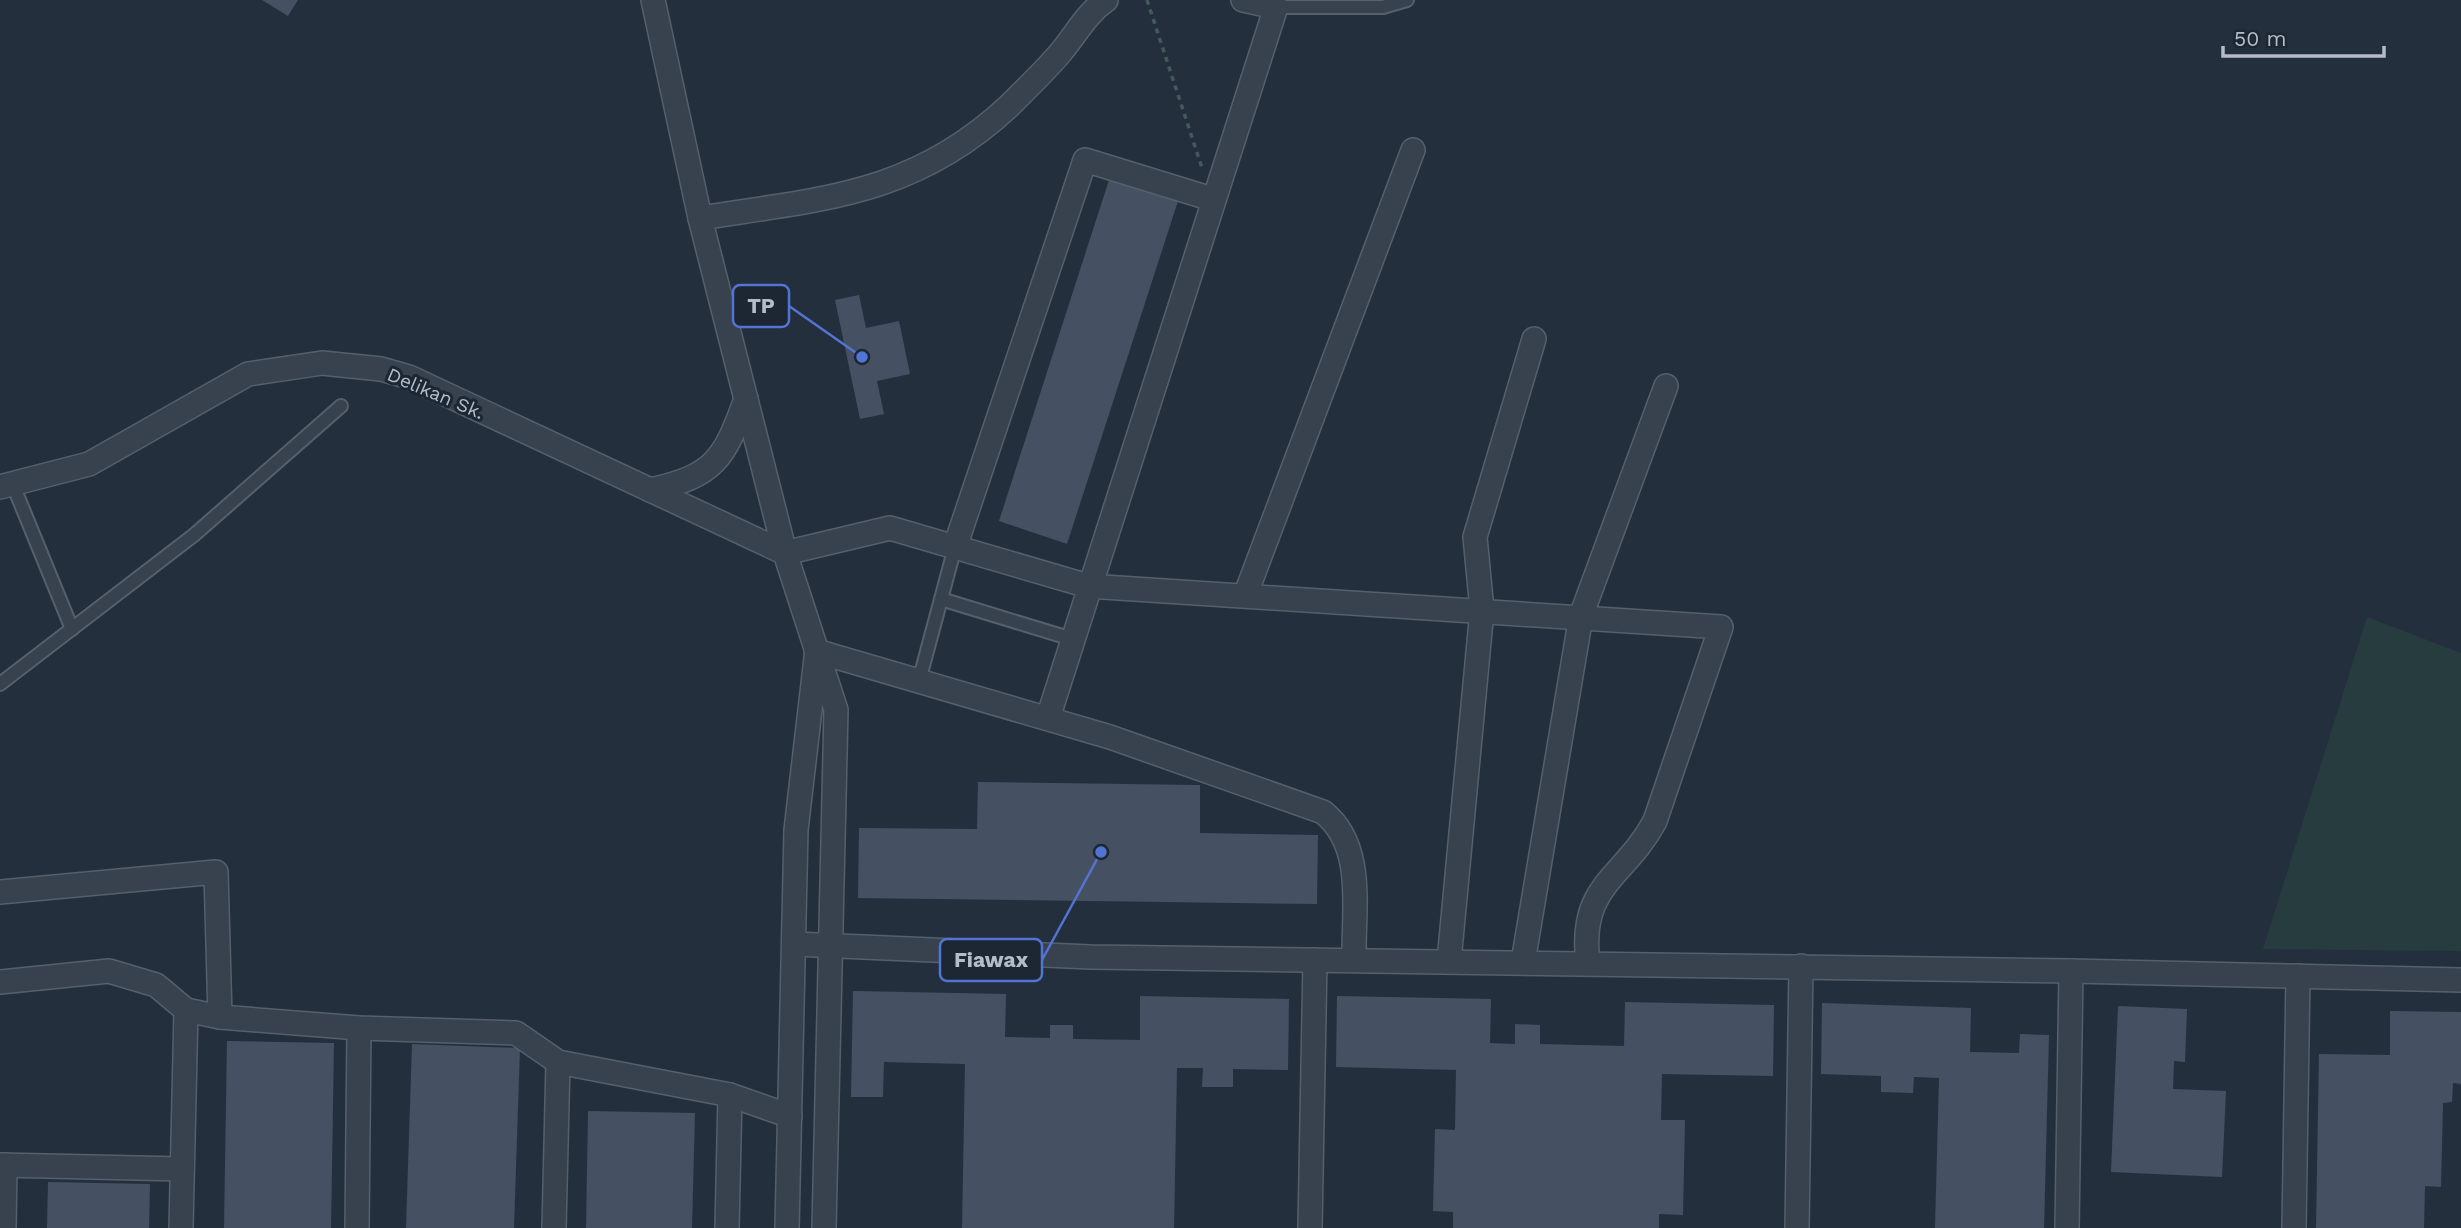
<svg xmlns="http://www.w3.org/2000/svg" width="2461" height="1228" viewBox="0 0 2461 1228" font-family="'Work Sans',sans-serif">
<rect width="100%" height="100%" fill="#242f3e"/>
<polygon fill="#263c3f" points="2367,617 2461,653 2461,951 2263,949"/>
<g fill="#455162">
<polygon points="262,0 298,0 288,16"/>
<polygon points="1109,180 1178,201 1067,544 999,521"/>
<polygon points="859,295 866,328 899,321 910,374 877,381 884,414 860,419 835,300"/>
<polygon points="978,782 1200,785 1200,833 1318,835 1317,904 858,898 859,828 977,829"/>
<polygon points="853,991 1006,994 1005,1037 1050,1038 1050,1025 1073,1025 1073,1039 1140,1040 1140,996 1289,999 1288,1070 1233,1069 1233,1087 1202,1087 1203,1068 1177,1068 1174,1228 962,1228 965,1064 884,1062 883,1097 851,1097"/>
<polygon points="1337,996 1491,999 1490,1043 1515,1044 1515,1024 1540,1025 1540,1044 1624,1046 1625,1002 1774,1005 1773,1076 1662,1074 1661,1120 1685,1120 1683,1215 1659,1214 1659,1228 1453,1228 1453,1212 1433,1211 1435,1129 1455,1130 1456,1070 1336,1067"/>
<polygon points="1822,1003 1971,1008 1970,1052 2019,1053 2020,1034 2049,1035 2044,1228 1935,1228 1939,1078 1914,1077 1913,1093 1881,1092 1881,1076 1821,1074"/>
<polygon points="2118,1006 2187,1009 2185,1062 2174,1061 2173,1089 2226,1091 2222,1177 2111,1172"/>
<polygon points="2390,1011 2461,1012 2461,1084 2453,1083 2452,1102 2443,1103 2441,1187 2425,1186 2424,1228 2316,1228 2319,1054 2390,1055"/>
<polygon points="227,1041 334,1043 331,1228 224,1228"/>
<polygon points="412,1044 520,1048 514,1228 406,1228"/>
<polygon points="588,1111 695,1113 692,1228 586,1228"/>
<polygon points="48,1182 150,1184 149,1228 47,1228"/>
</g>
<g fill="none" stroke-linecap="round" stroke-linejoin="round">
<defs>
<g id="service">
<polyline points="1277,4 1276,7 1383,7 1407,0"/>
<polyline points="13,485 72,629"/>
<polyline points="941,599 1072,639"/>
<polyline points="919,681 955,547"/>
<polyline points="0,684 194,535 341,406"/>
</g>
<g id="minor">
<polyline points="653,0 700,218 785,553 836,710 824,1228"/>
<path d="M 700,218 C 822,199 914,195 1009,106 C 1027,88 1045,71 1061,52 C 1076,34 1087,13 1106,0"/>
<polyline points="0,487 89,464 248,374 322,363 381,369 409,377 785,553"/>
<path d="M 650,490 C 715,476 724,459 746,399"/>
<polyline points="955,547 1085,160 1212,199"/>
<path d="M 785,553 L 890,528 L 1088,586 L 1721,627 L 1655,821 C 1624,879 1578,884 1588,963"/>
<polyline points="1245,596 1413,150"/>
<path d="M 816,651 L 1110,737 L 1323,812 C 1366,846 1353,910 1354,960"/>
<polyline points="1048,718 1276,7 1243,0"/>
<polyline points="0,892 216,872 220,1017"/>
<polyline points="794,944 1091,957 2071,971 2461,980"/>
<polyline points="1449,961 1482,610 1475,537 1534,339"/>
<polyline points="1523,962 1581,616 1666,386"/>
<polyline points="0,982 109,971 156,985 186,1010 220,1017 359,1028 516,1033 558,1062 730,1095"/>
<polyline points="0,1165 182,1169"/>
<polyline points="4,1228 5,1165"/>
<polyline points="181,1228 186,1010"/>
<polyline points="357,1228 359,1028"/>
<polyline points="554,1228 558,1062"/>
<polyline points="727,1228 730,1095 790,1116"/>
<polyline points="787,1228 796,830 816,658"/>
<polyline points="1310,1228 1315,960"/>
<polyline points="1797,1228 1801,966"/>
<polyline points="2067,1228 2071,971"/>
<polyline points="2294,1228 2298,976"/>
</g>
</defs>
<use href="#service" stroke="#565f6c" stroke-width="16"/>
<use href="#minor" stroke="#565f6c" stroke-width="26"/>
<polyline stroke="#44595c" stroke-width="3.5" stroke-dasharray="5 5" stroke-linecap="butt" points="1147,0 1202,168"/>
<use href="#service" stroke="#38414e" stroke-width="12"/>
<use href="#minor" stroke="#38414e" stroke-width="23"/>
</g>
<g text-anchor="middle" stroke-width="6" stroke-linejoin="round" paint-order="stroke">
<g font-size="19" fill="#b4bcc9" stroke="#1d2633">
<text transform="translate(436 393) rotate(23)" y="7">Delikan Sk.</text>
</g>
</g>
<path fill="none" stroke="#5274d3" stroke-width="2.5" d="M862 357L789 306M1101 852L1042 960"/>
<g fill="#5274d3" stroke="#1d2633" stroke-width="2.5">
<circle cx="862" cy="357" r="7"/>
<circle cx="1101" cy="852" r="7"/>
</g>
<g fill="#1d2633" stroke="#5274d3" stroke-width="2.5">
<rect x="733" y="285" width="56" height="42" rx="7"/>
<rect x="940" y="939" width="102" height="42" rx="7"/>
</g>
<g font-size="21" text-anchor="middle" font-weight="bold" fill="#b4bcc9">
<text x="761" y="313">TP</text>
<text x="991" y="967">Fiawax</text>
</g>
<path d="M2223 46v10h161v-10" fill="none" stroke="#b4bcc9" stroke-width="3.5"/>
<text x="2234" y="46" font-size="21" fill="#b4bcc9" stroke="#1d2633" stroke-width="5" paint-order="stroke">50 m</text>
</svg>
